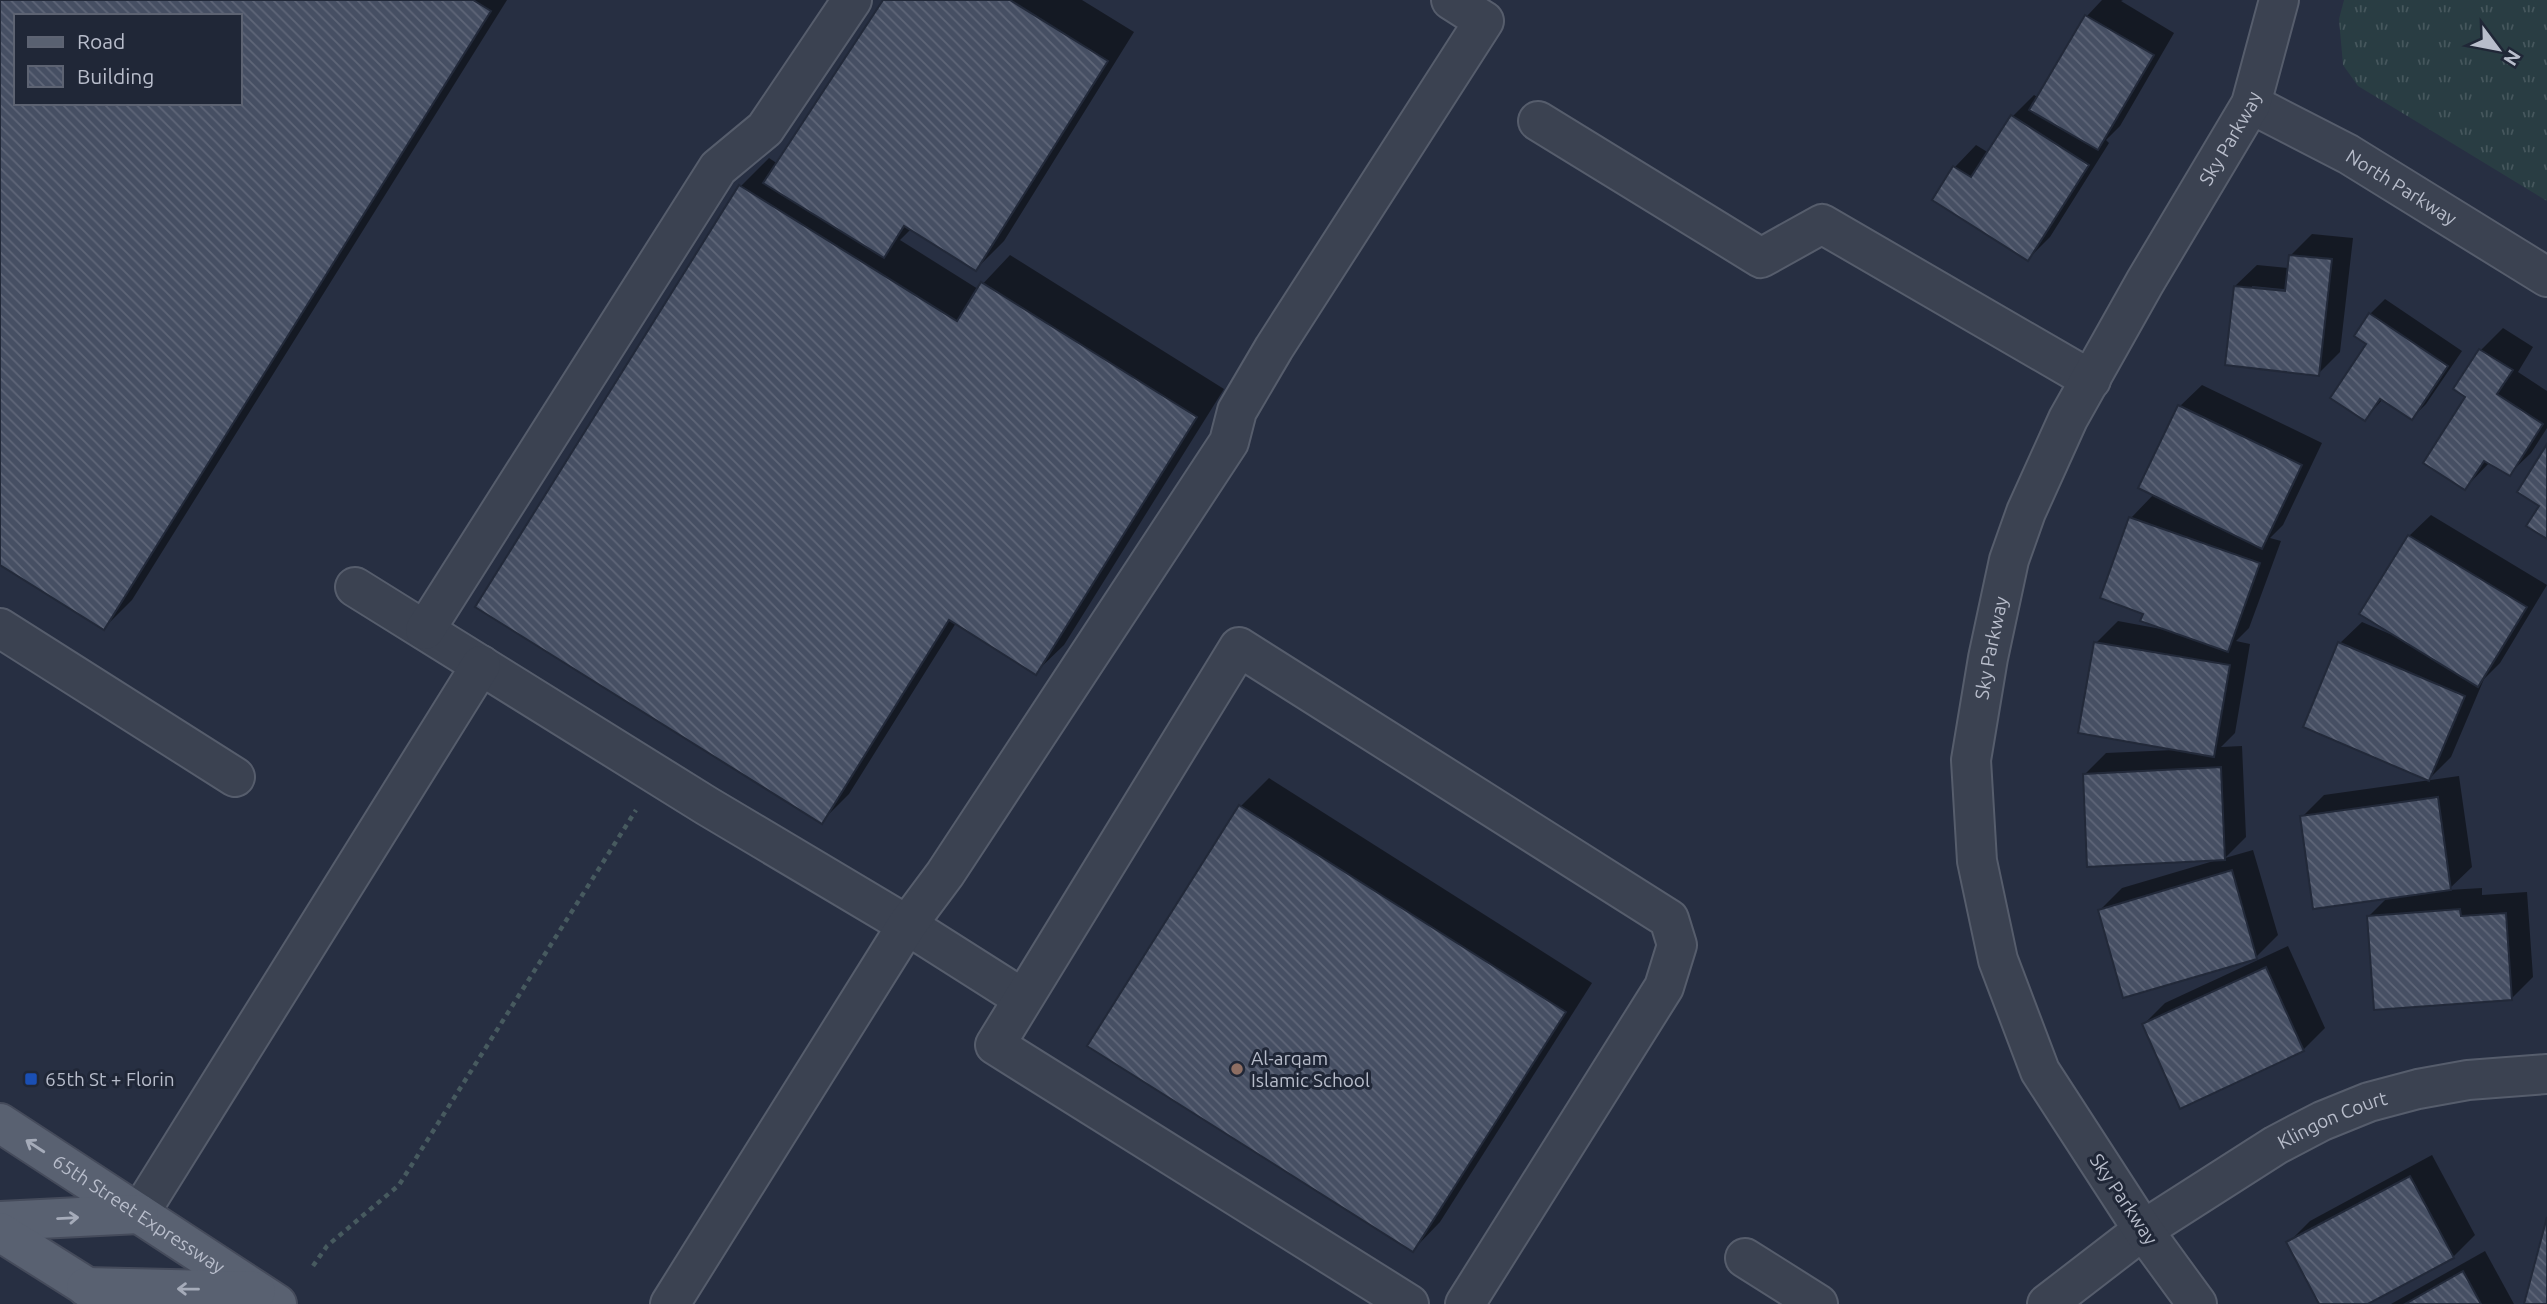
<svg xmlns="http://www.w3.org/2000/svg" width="2547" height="1304" viewBox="0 0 2547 1304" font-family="Ubuntu,sans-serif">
<defs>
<pattern id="grass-tufts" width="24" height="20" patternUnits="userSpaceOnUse" patternTransform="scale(1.75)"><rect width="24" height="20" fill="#293d43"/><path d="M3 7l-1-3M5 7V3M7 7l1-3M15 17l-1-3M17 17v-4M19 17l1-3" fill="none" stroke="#46575d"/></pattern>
<pattern id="building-back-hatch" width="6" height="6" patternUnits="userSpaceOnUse" patternTransform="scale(1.75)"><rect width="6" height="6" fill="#464f63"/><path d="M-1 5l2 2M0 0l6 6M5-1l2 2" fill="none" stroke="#5f6678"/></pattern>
</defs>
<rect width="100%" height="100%" fill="#272f42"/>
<polygon fill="url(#grass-tufts)" points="2344,0 2547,0 2547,201 2358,86 2343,65 2339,19"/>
<g fill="#0007" fill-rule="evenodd">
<path d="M 0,0 L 507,0 L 132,600 L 104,628 L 0,563 ZM 16,16 L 240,16 L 240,103 L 16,103 Z"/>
<polygon points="885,0 1082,0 1134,32 1004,241 976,269 912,228 900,240 978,289 1010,255 1224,389 1064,645 1036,672 956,623 849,794 822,821 478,607 741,186 769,158 778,164"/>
<polygon points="2102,0 2123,0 2121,1 2174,33 2120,126 2106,140 2109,143 2050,237 2028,259 1955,167 1976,145 1989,153 2012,117 2034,95 2039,98 2087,16"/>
<path d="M 2312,234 L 2353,238 L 2340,352 L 2318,374 L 2235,286 L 2257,265 L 2289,268 L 2291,255 ZM 2252,286 L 2294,290 L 2293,294 L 2252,289 Z"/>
<polygon points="2385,299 2462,351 2426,404 2412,418 2383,399 2365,419 2370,314"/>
<polygon points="2503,328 2533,347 2518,372 2547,391 2547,428 2531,453 2509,474 2490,462 2465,488 2467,397 2456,389 2481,350"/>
<polygon points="2202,385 2322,443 2283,525 2270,538 2281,541 2249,628 2236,641 2250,644 2235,733 2221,747 2242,746 2246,837 2225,858 2253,850 2278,935 2256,957 2100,910 2122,888 2217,860 2084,775 2106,753 2174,750 2096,643 2118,621 2161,629 2145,613 2131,518 2154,494 2180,406"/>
<polygon points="2431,515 2547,585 2500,663 2484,679 2451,757 2429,779 2340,643 2362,622 2390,634 2409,536"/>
<polygon points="2459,776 2472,867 2448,890 2482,888 2482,895 2527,892 2533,977 2511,999 2369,916 2388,897 2302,817 2324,795"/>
<polygon points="1269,778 1592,983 1440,1222 1413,1250 1090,1045 1241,806"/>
<polygon points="2288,946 2325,1028 2303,1050 2144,1024 2165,1003"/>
<polygon points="2432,1155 2475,1235 2453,1257 2365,1304 2321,1304 2289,1242 2310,1221"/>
<polygon points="2485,1251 2514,1304 2391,1304"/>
</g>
<g fill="url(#building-back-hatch)" stroke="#222939" stroke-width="2" fill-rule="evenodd">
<path d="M 0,0 L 473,0 L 491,11 L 104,630 L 0,565 ZM 16,16 L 240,16 L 240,103 L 16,103 Z"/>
<polygon points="883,0 1010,0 1108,61 976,271 904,226 884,258 763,183"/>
<polygon points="2085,15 2154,55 2098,150 2029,110"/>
<polygon points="2011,115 2089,165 2028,261 1932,200 1953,166 1971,177"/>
<polygon points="739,185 957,321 981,282 1197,417 1036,675 949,620 822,824 475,607"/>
<polygon points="2289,255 2332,259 2319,376 2225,365 2234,286 2285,291"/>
<polygon points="2369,313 2448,366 2412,420 2380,399 2365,421 2330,398 2366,344 2354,336"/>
<polygon points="2479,349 2513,370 2497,394 2543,424 2510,476 2484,461 2465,490 2423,463 2465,397 2453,389"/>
<polygon points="2178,405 2302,465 2262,549 2138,488"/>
<polygon points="2547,444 2547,539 2526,526 2539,506 2517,492"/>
<polygon points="2129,517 2260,563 2228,652 2140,621 2143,614 2100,598"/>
<polygon points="2408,535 2527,607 2478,687 2359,614"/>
<polygon points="2094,642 2230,665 2214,757 2078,733"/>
<polygon points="2338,642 2465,696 2429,781 2303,727"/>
<polygon points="2221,767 2225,860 2087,867 2083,774"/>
<polygon points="2438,797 2451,890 2313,909 2300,816"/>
<polygon points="1239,805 1566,1012 1413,1252 1087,1046"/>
<polygon points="2232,870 2257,959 2123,998 2098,910"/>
<polygon points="2460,909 2461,916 2506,913 2512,1000 2374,1010 2367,916"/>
<polygon points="2266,967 2304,1051 2180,1109 2142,1024"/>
<polygon points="2410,1176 2454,1258 2368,1304 2319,1304 2286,1242"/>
<polygon points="2547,1217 2547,1304 2524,1304"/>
<polygon points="2463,1271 2481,1304 2405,1304"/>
</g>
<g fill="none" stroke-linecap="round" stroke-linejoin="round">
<defs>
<g id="minor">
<path id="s1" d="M 2251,104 L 2348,154 L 2547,277"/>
<polyline points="1538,121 1761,258 1822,224 2091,380"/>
<polyline points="355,587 707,806 907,925 1022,998"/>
<polyline points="0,628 235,777"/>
<polyline points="425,630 718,168 765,129 852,0"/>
<polyline points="139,1214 481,665"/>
<polyline points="1745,1258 1818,1304"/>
<polyline points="670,1304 907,925 945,874 1229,442 1237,411 1274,348 1484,21 1451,0"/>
<polyline points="1409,1304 995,1045 1239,647 1669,919 1677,945 1664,987 1465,1304"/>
<path id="s2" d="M 2047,1304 L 2143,1230 L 2276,1145 L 2322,1121 L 2369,1102 L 2418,1089 L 2468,1080 L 2547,1074"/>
<path id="s3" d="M 2197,1304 L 2143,1230 L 2040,1071 L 1998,960 L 1977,861 L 1971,760 L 1988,658 L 2009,560 L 2026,512 L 2068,419 L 2145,282 L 2251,104 L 2279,0"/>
</g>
<g id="major">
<path id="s4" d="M 0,1123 L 277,1304"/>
<polyline points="0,1221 139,1214"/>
<polyline points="0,1232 108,1300"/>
<polyline points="86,1287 256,1291"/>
</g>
</defs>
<use href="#minor" stroke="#565d6c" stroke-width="42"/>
<use href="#major" stroke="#454b5b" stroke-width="42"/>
<polyline stroke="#475a5f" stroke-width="4.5" stroke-dasharray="5 5" stroke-linecap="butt" points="313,1266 327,1246 399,1185 636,810"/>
<use href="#minor" stroke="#3b4251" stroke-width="38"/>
<use href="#major" stroke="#596171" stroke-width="38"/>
</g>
<defs><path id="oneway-shaft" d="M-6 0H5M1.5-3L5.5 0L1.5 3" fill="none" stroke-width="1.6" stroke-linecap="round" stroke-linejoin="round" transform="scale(1.75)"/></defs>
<g stroke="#a5abb9">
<use href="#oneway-shaft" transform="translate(35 1146) rotate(-147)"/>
<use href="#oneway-shaft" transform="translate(68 1218) rotate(-3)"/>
<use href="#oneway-shaft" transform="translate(188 1289) rotate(-179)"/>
</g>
<circle fill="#8d6e63" stroke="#202737" stroke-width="2.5" cx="1237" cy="1069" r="7"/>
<rect fill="#1a4fb4" stroke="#202737" stroke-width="2.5" x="24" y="1072" width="14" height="14" rx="3.5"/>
<g text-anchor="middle" stroke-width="6" stroke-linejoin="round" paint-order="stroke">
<g font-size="19" fill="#b8bdcb" stroke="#202737">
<text dy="7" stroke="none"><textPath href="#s3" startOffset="1283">Sky Parkway</textPath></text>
<text dy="7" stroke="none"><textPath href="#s1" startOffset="172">North Parkway</textPath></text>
<text dy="7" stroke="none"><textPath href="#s3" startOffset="716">Sky Parkway</textPath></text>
<text dy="7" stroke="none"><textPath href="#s2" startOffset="341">Klingon Court</textPath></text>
<text transform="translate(2124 1199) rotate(56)" y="7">Sky Parkway</text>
<text dy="7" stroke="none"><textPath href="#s4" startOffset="166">65th Street Expressway</textPath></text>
</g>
<g font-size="19" fill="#b8bdcb" stroke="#202737" text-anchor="start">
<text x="1251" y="1065">Al-arqam<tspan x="1251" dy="22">Islamic School</tspan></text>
<text x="45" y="1086">65th St + Florin</text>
</g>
</g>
<rect x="14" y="14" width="228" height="91" fill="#202737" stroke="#5d6372" stroke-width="2"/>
<rect x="28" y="37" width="35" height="10" fill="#596171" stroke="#5d6372" stroke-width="2"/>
<text x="77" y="49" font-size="21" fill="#b8bdcb">Road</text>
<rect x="28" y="66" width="35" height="21" fill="url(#building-back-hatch)" stroke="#5d6372" stroke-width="2"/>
<text x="77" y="84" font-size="21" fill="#b8bdcb">Building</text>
<g transform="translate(2498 49) rotate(122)" stroke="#202737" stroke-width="5" paint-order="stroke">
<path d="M0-5L12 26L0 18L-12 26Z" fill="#b8bdcb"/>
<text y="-10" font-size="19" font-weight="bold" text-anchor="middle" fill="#b8bdcb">N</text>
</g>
</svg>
